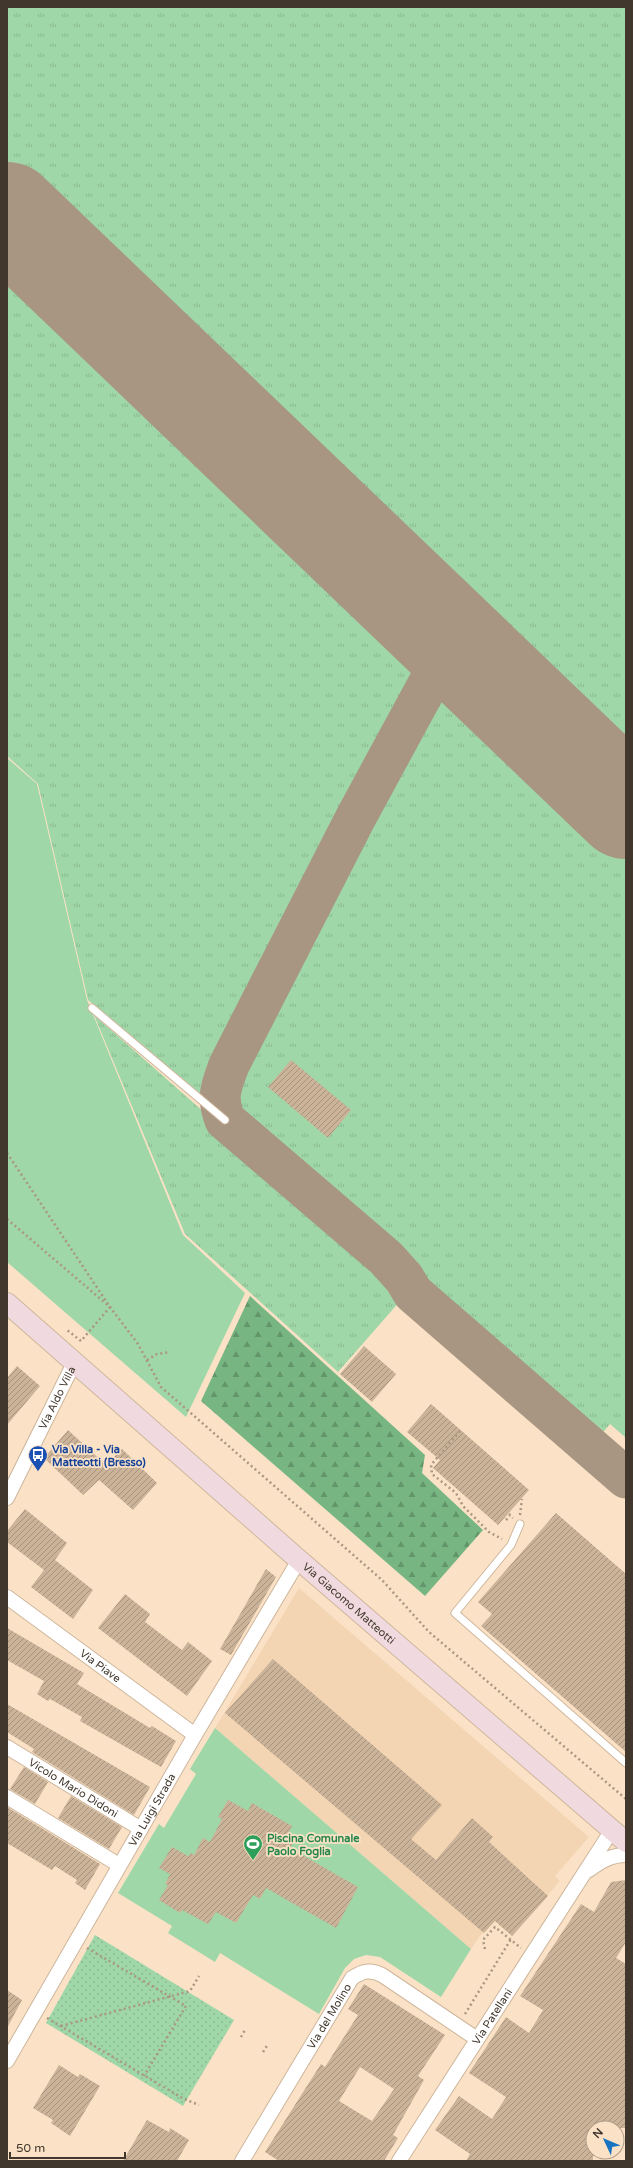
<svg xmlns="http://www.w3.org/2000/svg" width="633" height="2168" viewBox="0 0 633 2168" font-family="'Varela Round',sans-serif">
<defs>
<pattern id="grass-tufts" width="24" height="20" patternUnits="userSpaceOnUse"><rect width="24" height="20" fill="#9fd7a8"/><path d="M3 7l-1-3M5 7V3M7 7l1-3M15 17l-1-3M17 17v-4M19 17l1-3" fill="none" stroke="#8ab991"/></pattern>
<pattern id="forest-firs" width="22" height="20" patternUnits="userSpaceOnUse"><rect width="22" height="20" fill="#77b683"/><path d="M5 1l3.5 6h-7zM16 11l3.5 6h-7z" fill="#63956b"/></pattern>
<pattern id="garden-dots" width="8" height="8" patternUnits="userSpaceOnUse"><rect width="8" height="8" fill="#9fd7a8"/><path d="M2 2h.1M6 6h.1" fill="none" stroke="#8ab991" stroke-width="1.8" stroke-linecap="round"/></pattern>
<pattern id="building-hatch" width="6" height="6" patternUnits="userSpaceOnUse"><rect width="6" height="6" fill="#cbb399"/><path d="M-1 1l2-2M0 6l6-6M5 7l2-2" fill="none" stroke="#a6927d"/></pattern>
</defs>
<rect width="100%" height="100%" fill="#fbe2c6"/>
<polygon fill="#f3d5b3" points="299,1588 589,1837 555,1876 560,1881 512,1936 495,1921 480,1936 471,1949 215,1728"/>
<g fill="url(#grass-tufts)">
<polygon points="7,7 626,7 626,759 7,168"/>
<path d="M 7,265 L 425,664 C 348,807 282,955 202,1095 L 88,1000 L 38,784 L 7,756 Z"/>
<polygon points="445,684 626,859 626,1438 610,1424 600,1436 425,1282 231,1115 228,1097 254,1030 401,746 407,749"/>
<polygon points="94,1015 408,1292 338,1372 185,1234"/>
</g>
<polygon fill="url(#forest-firs)" points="250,1296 425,1455 422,1473 483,1530 425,1596 201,1401"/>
<g fill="#9fd7a8">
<polygon points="7,758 37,784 87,1000 183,1235 245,1293 186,1417 7,1262"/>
<polygon points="215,1728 471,1949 441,1997 380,1957 366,1955 354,1959 345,1968 319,2014 220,1953 215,1962 168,1933 172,1926 118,1893 159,1824 164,1828 196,1774 190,1769"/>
</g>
<polygon fill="url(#garden-dots)" points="95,1935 234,2020 183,2106 46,2023"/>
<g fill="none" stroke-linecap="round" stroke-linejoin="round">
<path stroke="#a99682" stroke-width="41" d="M 452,640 L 356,817 L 229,1065 C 221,1087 216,1097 225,1120 L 386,1258 L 404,1278 L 413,1293 L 626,1478"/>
<polyline stroke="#a99682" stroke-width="104" points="7,214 626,807"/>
</g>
<g fill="url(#building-hatch)" fill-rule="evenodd">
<polygon points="291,1060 351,1110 328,1138 268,1087"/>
<polygon points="364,1346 396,1374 372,1402 340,1374"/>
<polygon points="17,1366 40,1386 7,1425 7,1378"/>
<polygon points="431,1404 529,1490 498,1525 433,1468 440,1460 407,1432"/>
<polygon points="68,1430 106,1465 122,1449 157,1483 133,1510 99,1480 83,1495 44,1458"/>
<polygon points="25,1509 67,1543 55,1560 93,1590 73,1619 31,1587 44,1570 7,1542 7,1531"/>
<polygon points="556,1513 626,1574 626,1752 481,1626 492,1614 478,1602"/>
<polygon points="266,1569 276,1577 231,1655 220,1649"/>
<polygon points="125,1594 150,1614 145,1622 182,1650 188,1642 212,1661 187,1696 98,1628"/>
<polygon points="7,1628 84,1673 77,1684 150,1728 152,1726 176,1741 161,1767 80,1721 82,1717 50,1699 48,1701 37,1694 44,1681 7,1660"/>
<polygon points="273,1659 442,1805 411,1839 436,1860 472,1818 493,1837 489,1842 548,1896 512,1936 495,1921 484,1933 225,1713"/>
<polygon points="7,1704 150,1787 134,1815 32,1752 34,1749 7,1732"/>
<polygon points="24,1767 48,1782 35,1804 10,1789"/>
<polygon points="71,1796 122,1827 109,1849 58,1818"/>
<polygon points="228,1800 248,1811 252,1803 292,1826 288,1834 295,1838 290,1848 358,1887 336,1928 266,1888 260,1899 253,1895 236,1923 216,1912 208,1924 182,1910 180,1913 159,1900 168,1885 165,1884 170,1874 159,1868 172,1847 188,1856 191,1853 194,1855 203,1838 210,1842 222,1819 218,1817"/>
<polygon points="7,1807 100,1864 85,1890 75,1883 77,1880 55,1866 52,1870 7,1843"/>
<polygon points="626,1880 626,1942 616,1958 626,1964 626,2128 593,2128 593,2161 466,2161 470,2154 435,2130 459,2096 492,2119 506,2097 469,2073 506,2017 529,2033 543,2010 520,1996 581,1904 594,1912 611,1882"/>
<path d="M 364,1984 L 445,2035 L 418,2076 L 424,2080 L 393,2135 L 398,2138 L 384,2161 L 279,2161 L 265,2152 L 321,2064 L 325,2067 L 358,2015 L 348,2009 ZM 360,2067 L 394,2089 L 372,2121 L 339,2101 Z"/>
<polygon points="7,1990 22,2000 7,2028"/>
<polygon points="59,2065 78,2077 80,2074 100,2086 70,2136 51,2123 53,2120 33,2108"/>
<polygon points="147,2120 169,2132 170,2128 189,2140 177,2161 123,2161"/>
</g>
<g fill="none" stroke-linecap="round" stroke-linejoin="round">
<defs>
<g id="lane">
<polyline points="92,1008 225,1120"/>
<polyline points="520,1524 511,1545 455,1613 626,1763"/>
</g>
<g id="street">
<path id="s1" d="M 7,1498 L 75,1361"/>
<path id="s2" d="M 7,1597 L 195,1735"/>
<path id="s3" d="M 7,1747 L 141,1829"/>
<polyline points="7,1797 119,1865"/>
<path d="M 589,1870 C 601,1861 611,1855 626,1855"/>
<path id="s4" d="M 7,2061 L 195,1735 L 299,1560"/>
<path id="s5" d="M 242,2161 L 352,1978 C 363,1971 370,1969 382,1975 L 477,2039"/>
<path id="s6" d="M 399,2161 L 612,1830"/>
</g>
<g id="secondary">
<path id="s7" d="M 7,1303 L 299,1560 L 626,1842"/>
</g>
</defs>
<use href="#lane" stroke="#ceb69c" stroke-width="9"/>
<use href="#street" stroke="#ceb69c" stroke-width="16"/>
<use href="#secondary" stroke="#ceb69c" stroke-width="22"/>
<g stroke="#aa9783" stroke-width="2.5" stroke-dasharray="2 3" stroke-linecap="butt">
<polyline points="7,1153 110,1307 81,1341 67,1330 66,1331"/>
<polyline points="7,1219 110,1307 138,1344 161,1387 382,1580 429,1632 626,1799"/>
<polyline points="147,1360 157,1354 170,1352"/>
<polyline points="460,1431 431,1465 432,1474 456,1493 463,1506 489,1532 502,1539"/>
<polyline points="509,1514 513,1518"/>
<polyline points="520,1515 522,1499"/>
<polyline points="506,1520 510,1516"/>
<polyline points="87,1948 186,2006 144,2076"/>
<polyline points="485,1949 483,1940 495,1927 521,1948"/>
<polyline points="465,2014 511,1939"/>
<polyline points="47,2018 184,2099 199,2105"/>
<polyline points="61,2026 190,1991 199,1976"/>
<polyline points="241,2037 245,2030"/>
<polyline points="263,2052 268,2044"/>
</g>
<use href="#lane" stroke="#fff" stroke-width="7"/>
<use href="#street" stroke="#fff" stroke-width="14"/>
<use href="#secondary" stroke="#f0dadf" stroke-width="20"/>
</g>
<defs>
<symbol id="bus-pin" viewBox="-11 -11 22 30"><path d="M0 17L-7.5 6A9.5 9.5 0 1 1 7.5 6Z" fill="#1a4fb4" stroke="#fbe2c6"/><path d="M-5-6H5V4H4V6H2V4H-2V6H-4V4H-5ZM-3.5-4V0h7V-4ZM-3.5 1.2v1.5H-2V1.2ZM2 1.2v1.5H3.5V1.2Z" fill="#fff"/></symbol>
<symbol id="stadium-pin" viewBox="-11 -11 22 30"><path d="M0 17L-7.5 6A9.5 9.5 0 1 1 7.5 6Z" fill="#2e9e5b" stroke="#fbe2c6"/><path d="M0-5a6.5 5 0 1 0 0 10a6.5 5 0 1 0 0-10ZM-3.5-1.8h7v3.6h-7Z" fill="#fff"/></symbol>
</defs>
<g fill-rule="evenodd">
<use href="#bus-pin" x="27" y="1444" width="22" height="30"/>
<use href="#stadium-pin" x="242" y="1833" width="22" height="30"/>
</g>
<g text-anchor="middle" stroke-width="3.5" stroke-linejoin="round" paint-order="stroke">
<g font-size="11" fill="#41372c" stroke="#fbe2c6">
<text dy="4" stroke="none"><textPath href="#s1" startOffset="112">Via Aldo Villa</textPath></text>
<text dy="4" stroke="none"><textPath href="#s7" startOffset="455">Via Giacomo Matteotti</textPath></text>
<text dy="4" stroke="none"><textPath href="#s2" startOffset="116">Via Piave</textPath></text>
<text dy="4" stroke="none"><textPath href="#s3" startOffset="78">Vicolo Mario Didoni</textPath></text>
<text dy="4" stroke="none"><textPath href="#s4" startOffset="290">Via Luigi Strada</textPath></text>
<text dy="4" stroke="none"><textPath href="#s6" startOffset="172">Via Patellani</textPath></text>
<text dy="4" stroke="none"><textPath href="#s5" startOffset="169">Via del Molino</textPath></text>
</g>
<g font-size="11" font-weight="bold" fill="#164399" stroke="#fbe2c6" text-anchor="start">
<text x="52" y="1453">Via Villa - Via<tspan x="52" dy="13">Matteotti (Bresso)</tspan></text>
</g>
<g font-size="11" font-weight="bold" fill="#27864d" stroke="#fbe2c6" text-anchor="start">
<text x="267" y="1842">Piscina Comunale<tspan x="267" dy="13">Paolo Foglia</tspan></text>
</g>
</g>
<rect width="633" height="2168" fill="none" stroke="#41372c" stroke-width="16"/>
<g transform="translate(605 2140) rotate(314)"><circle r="19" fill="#fbe2c6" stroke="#b19e88"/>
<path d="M0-3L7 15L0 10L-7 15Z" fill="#1873c0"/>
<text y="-6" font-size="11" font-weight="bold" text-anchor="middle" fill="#41372c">N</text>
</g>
<path d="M10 2152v6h115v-6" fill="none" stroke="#41372c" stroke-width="2"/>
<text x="16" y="2152" font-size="12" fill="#41372c" stroke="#fbe2c6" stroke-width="3" paint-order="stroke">50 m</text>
</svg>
